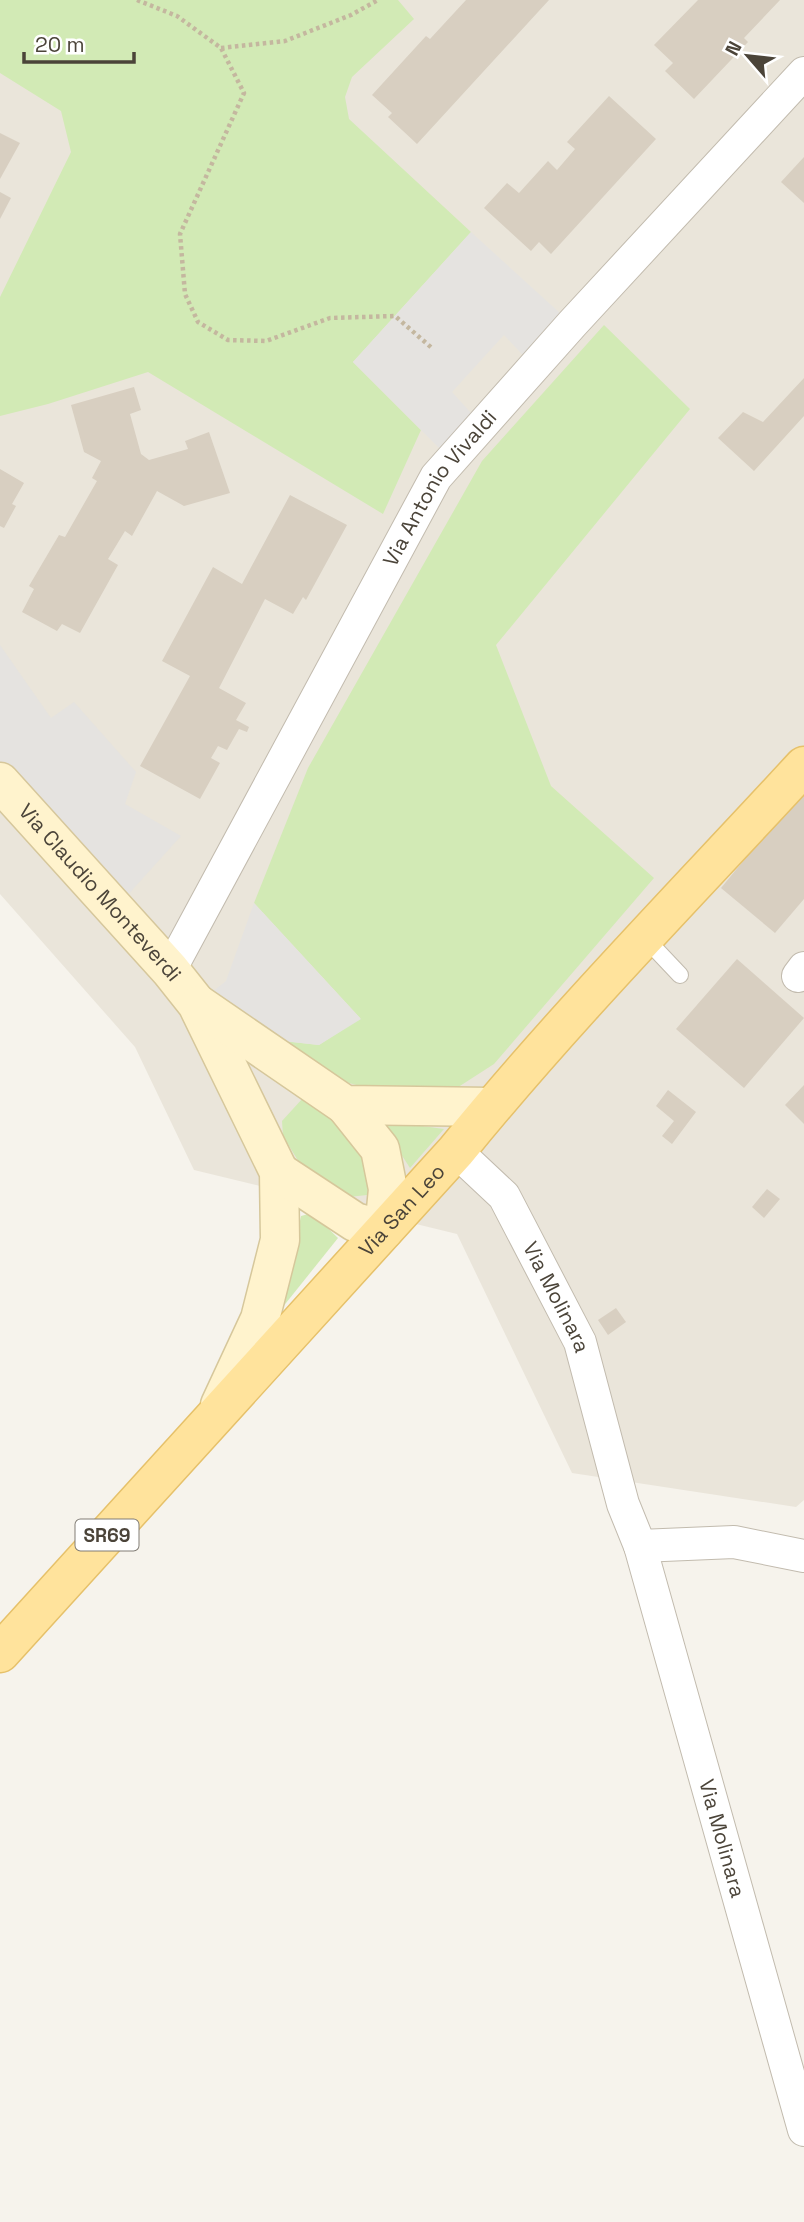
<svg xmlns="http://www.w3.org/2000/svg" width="804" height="2222" viewBox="0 0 804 2222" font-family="'Space Grotesk',sans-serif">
<rect width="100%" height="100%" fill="#f6f3ec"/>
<polygon fill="#eae5da" points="0,0 804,0 804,1500 796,1507 572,1473 457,1234 194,1170 135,1047 0,894"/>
<g fill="#d2eab5">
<polygon points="0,0 398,0 414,19 352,77 345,97 349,119 471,232 353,362 421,430 383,514 148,372 48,404 0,416 0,297 71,152 61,111 0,73"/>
<polygon points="604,325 690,409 496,645 551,786 654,878 494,1064 449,1093 396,1096 349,1083 305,1061 283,1041 319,1045 360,1018 254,903 308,768 482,461"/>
<path d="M 303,1098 C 317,1108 340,1121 351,1134 C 365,1151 372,1175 367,1195 L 349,1197 L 305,1172 L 283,1136 L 282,1121 Z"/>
<polygon points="379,1120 444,1129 410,1168"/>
<polygon points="312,1213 338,1238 282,1308 301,1216"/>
</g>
<g fill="#e5e3e0">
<polygon points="471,232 572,324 534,367 504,335 452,392 482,425 451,460 353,362"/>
<polygon points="0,645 51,718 74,702 136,772 125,804 181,836 115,909 0,782"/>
<polygon points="254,903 361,1019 319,1045 283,1041 197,1004 226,981"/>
</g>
<g fill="#d8cfc1">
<polygon points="466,0 549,0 417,144 388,117 392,113 372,95 426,36 430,39"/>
<polygon points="698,0 780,0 744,38 748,42 694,99 665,71 673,63 654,45"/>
<polygon points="609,96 656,139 551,254 539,242 531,251 484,208 507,183 519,193 548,161 557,170 575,149 567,142"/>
<polygon points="0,133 20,143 0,179"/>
<polygon points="804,157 804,203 781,182"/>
<polygon points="0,192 11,198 0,219"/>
<polygon points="804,378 804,416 754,471 718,438 743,412 763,422"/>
<polygon points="134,387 141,410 130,414 141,454 149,460 188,449 185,441 209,432 230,493 184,506 157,491 132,536 125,531 108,559 118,565 80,633 62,624 57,631 22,612 34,589 29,586 59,535 65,537 97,481 92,478 101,461 84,452 71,405"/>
<polygon points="0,469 24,483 12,504 16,506 4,528 0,526"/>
<polygon points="290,495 347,525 306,600 303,597 293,614 265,599 219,688 246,703 236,720 249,727 247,732 239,729 227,750 218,746 211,758 220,763 200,799 140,766 190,676 162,661 213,567 242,584"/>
<polygon points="804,787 804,899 775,933 721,888"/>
<polygon points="737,959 804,1018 744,1088 676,1029"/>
<polygon points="804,1085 804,1124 785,1105"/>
<polygon points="668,1090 696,1112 672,1144 662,1136 674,1121 656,1106"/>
<polygon points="767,1189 780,1199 764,1218 752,1207"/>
<polygon points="616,1308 626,1322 608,1335 598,1320"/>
</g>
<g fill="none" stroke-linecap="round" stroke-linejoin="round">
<defs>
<polyline id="lane" points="645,938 680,975"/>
<g id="street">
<path id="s1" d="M 170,970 L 436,477 L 572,324 L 804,73"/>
<polyline points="798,976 804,968"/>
<path id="s2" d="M 456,1151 L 504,1196 L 580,1342 L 623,1504 L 640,1546 L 804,2130"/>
<polyline points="640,1546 734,1542 804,1556"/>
</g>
<g id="secondary">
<path id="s3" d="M 0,782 L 170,970 L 197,1004 L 279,1172 L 280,1240 L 260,1319 L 220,1405"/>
<polyline points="199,1005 345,1105 491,1107"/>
<polyline points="279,1172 355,1222 384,1230 388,1189 380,1149 345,1105"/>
</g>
<g id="primary">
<path id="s4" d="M 0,1653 L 456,1151 C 565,1017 687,893 804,766"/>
</g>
</defs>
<use href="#lane" stroke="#c2bbae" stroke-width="18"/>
<use href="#street" stroke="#c2bbae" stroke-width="34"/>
<use href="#secondary" stroke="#d6c79b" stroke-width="41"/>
<use href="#primary" stroke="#e6c16a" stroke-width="41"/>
<g stroke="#c4b79f" stroke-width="4.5" stroke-dasharray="3.5 3.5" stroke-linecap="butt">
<polyline points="137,0 177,16 221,48 244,93 180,234 185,294 198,322 228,340 266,341 330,318 395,316 433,349"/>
<polyline points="221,48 285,41 351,15 378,0"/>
</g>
<use href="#lane" stroke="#fff" stroke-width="16"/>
<use href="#street" stroke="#fff" stroke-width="32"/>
<use href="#secondary" stroke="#fff3cd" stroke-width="38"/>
<use href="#primary" stroke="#ffe39c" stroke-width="38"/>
</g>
<g text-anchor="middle" stroke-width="5" stroke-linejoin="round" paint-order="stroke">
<rect fill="#fff" stroke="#817c74" stroke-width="2" x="75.5" y="1519.5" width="63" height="31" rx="5"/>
<g font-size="19" font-weight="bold" fill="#4b4439">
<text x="107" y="1542">SR69</text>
</g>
<g font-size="21" fill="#4b4439" stroke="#fff">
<text dy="7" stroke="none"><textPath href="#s1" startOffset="553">Via Antonio Vivaldi</textPath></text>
<text dy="7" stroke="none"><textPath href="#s3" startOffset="149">Via Claudio Monteverdi</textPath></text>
<text dy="7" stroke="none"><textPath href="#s4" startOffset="598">Via San Leo</textPath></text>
<text dy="7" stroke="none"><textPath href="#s2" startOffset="180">Via Molinara</textPath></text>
<text dy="7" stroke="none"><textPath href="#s2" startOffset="747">Via Molinara</textPath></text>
</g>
</g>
<g transform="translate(748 56) rotate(298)" stroke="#ffffff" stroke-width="5" paint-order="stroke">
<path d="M0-5L12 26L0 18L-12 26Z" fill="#4b4439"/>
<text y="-10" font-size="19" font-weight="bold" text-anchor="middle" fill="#4b4439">N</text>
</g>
<path d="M24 52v10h110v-10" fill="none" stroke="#4b4439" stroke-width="3.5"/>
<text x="35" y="52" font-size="21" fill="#4b4439" stroke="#ffffff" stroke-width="5" paint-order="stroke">20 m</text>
</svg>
